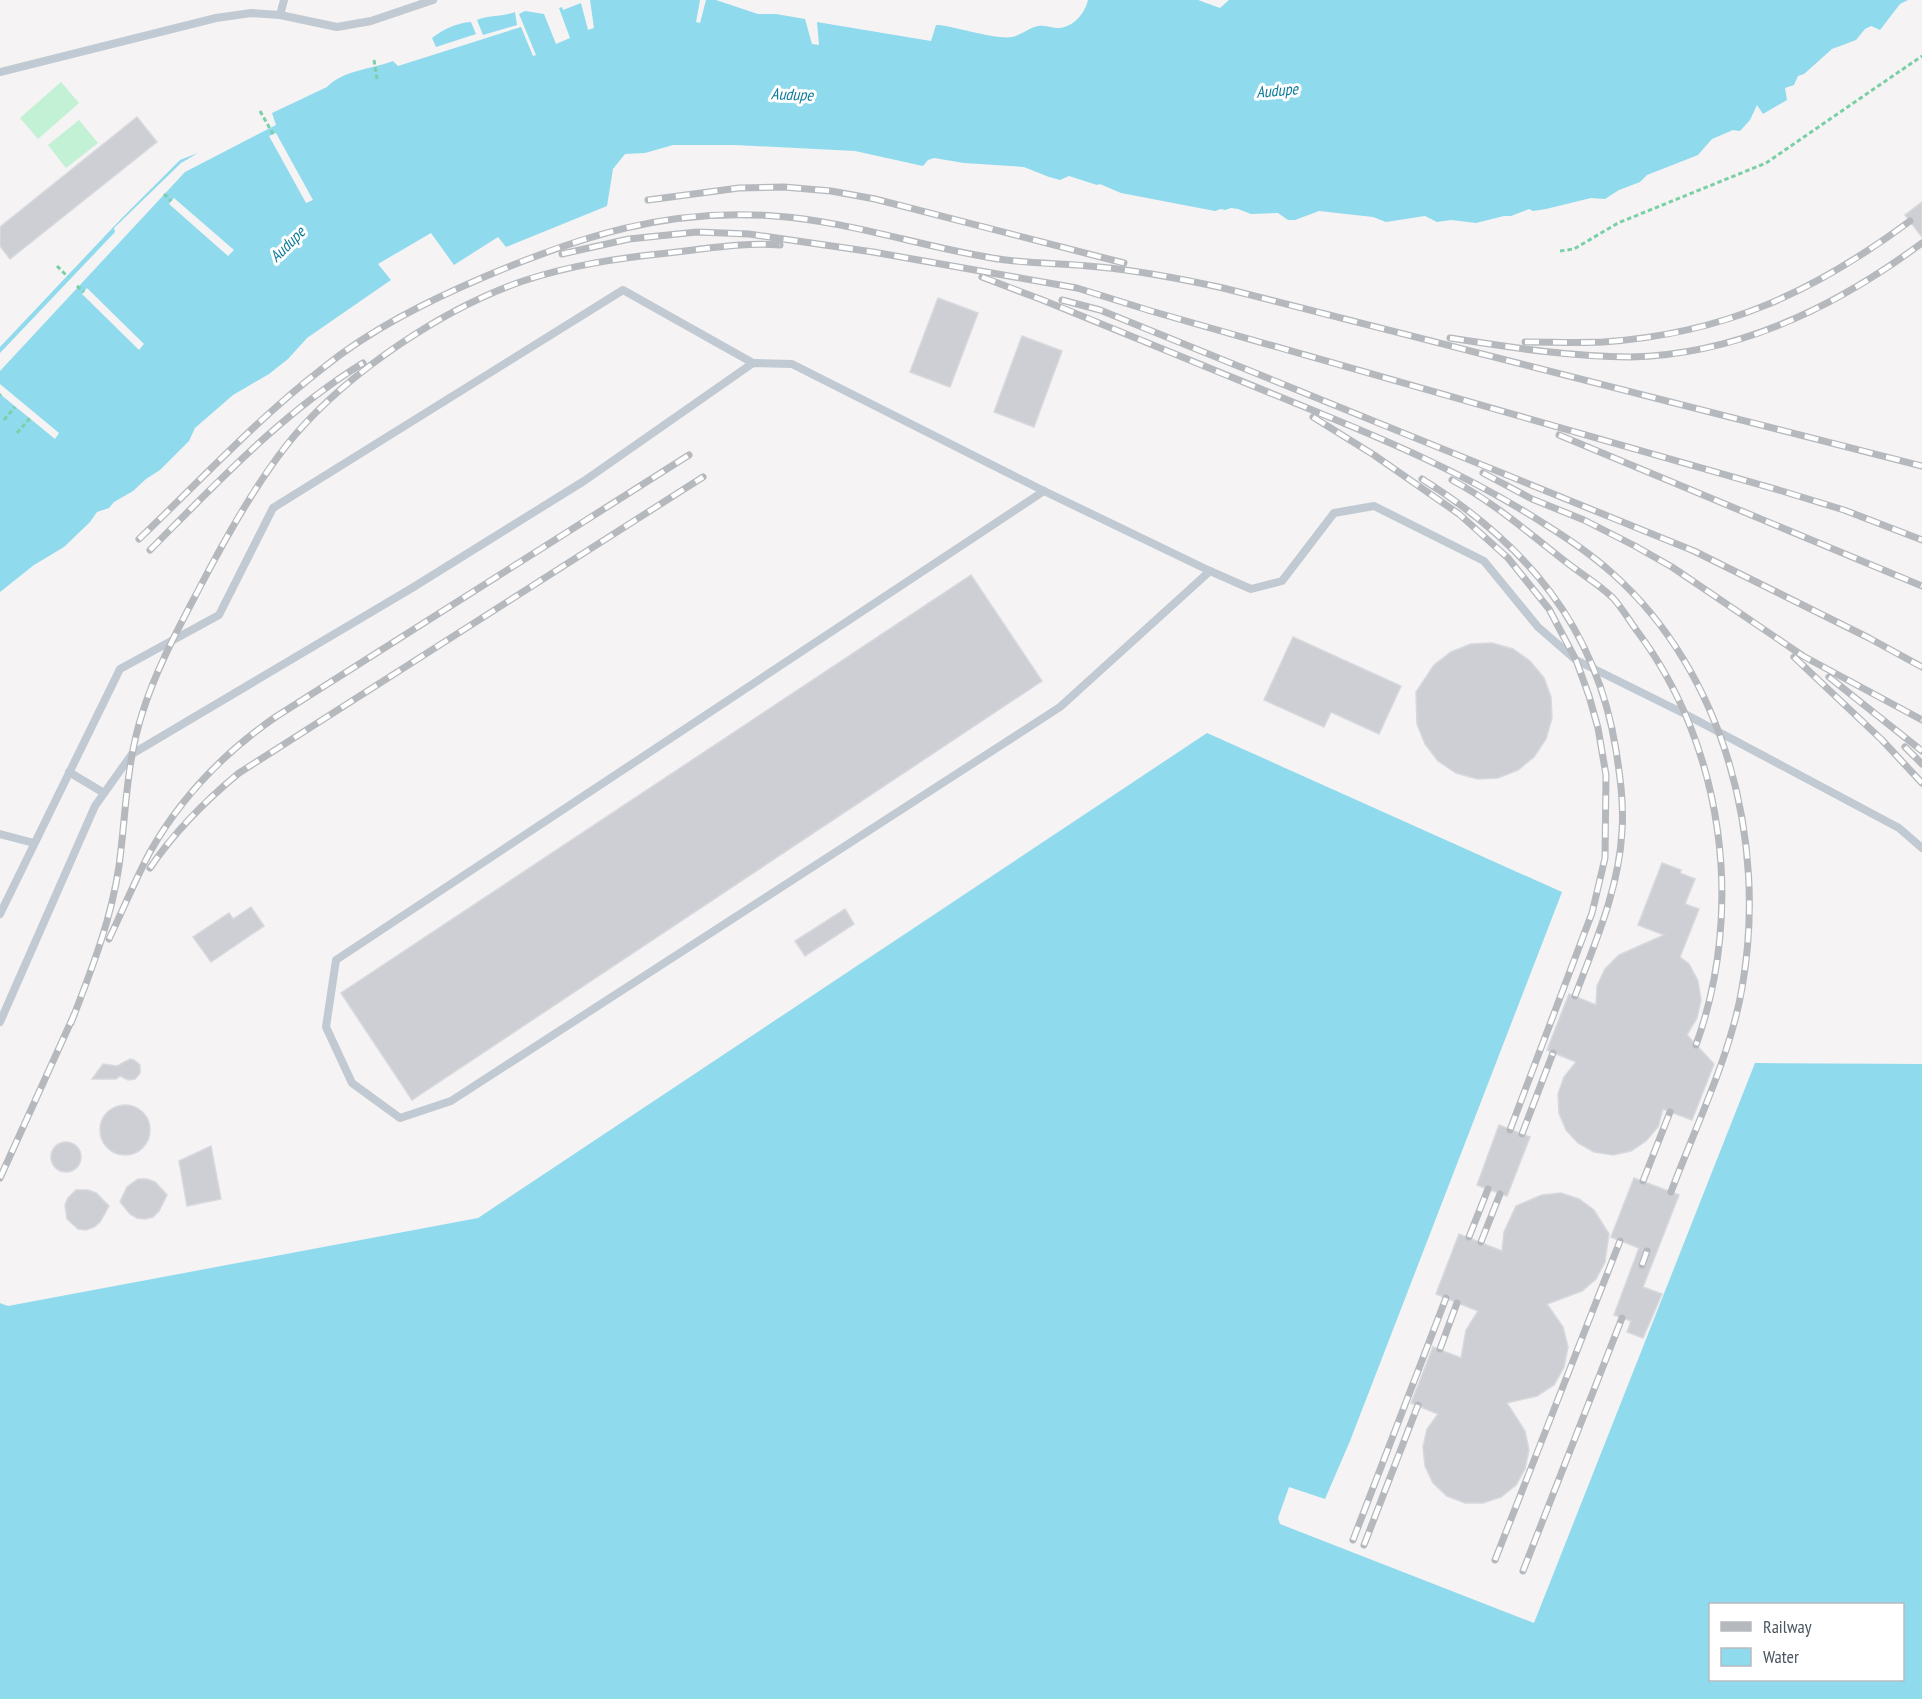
<svg xmlns="http://www.w3.org/2000/svg" width="1922" height="1699" viewBox="0 0 1922 1699" font-family="'PT Sans Narrow',sans-serif">
<rect width="100%" height="100%" fill="#f5f3f3"/>
<g fill="#c3f1d5">
<polygon points="61,82 79,103 38,139 20,118"/>
<polygon points="79,120 98,143 66,168 48,145"/>
</g>
<g fill="#90daee" fill-rule="evenodd">
<path d="M 590,0 L 700,0 L 696,22 L 700,23 L 706,0 L 716,0 L 758,14 L 776,14 L 805,19 L 812,44 L 819,45 L 817,22 L 931,41 L 936,25 L 939,25 C 956,27 998,40 1012,37 C 1021,35 1029,28 1038,26 C 1044,25 1049,27 1056,28 C 1072,29 1085,14 1088,0 L 1198,0 L 1220,8 L 1229,0 L 1908,0 L 1900,4 L 1880,30 L 1871,26 L 1865,29 L 1856,40 L 1832,49 L 1804,74 L 1798,76 L 1794,85 L 1785,88 L 1787,100 L 1763,114 L 1757,105 L 1750,120 L 1740,131 L 1733,130 L 1712,139 L 1698,155 L 1647,175 L 1640,182 L 1619,190 L 1605,199 L 1591,198 L 1546,209 L 1533,211 L 1529,209 L 1511,216 L 1504,216 L 1476,223 L 1451,220 L 1437,222 L 1425,216 L 1386,222 L 1373,217 L 1319,211 L 1295,220 L 1288,220 L 1278,213 L 1251,214 L 1238,209 L 1231,208 L 1225,210 L 1221,209 L 1215,211 L 1121,193 L 1100,184 L 1097,185 L 1069,176 L 1060,180 L 1049,177 L 1024,167 L 964,163 L 934,158 L 928,160 L 923,166 L 855,151 L 735,145 L 673,145 L 645,153 L 625,154 L 613,169 L 607,206 L 506,247 L 498,237 L 454,265 L 431,233 L 378,264 L 391,280 L 307,338 L 288,359 L 269,374 L 233,395 L 195,428 L 189,441 L 160,470 L 146,479 L 133,491 L 114,502 L 109,508 L 97,512 L 90,522 L 64,547 L 34,565 L 0,592 L 0,371 L 185,172 L 276,125 L 272,113 L 327,87 C 343,70 372,69 393,61 L 398,66 L 521,27 L 533,56 L 536,55 L 519,14 L 525,11 L 544,14 L 556,44 L 570,38 L 559,8 L 562,7 L 563,10 L 581,3 L 588,30 L 594,28 Z"/>
<path d="M 515,12 L 517,25 L 483,35 L 477,20 C 489,15 502,17 515,12 Z"/>
<path d="M 471,22 L 476,34 L 436,47 L 432,38 C 444,29 456,23 471,22 Z"/>
<polygon points="198,153 181,163 114,228 115,232 0,353 0,347 121,219 180,160"/>
<path d="M 1207,733 L 1562,892 L 1350,1441 L 1325,1499 L 1289,1487 L 1278,1518 L 1280,1524 L 1534,1623 L 1755,1063 L 1922,1064 L 1922,1699 L 0,1699 L 0,1303 L 8,1306 L 478,1218 ZM 1710,1604 L 1902,1604 L 1902,1680 L 1710,1680 Z"/>
</g>
<g fill="#f5f3f3">
<polygon points="276,133 313,200 306,203 269,136"/>
<polygon points="174,198 234,250 228,256 169,204"/>
<polygon points="87,288 144,344 139,350 82,294"/>
<polygon points="0,384 59,433 55,439 0,394"/>
</g>
<g fill="#cdcfd5" stroke="#d7d9de" stroke-width="1.5">
<polygon points="137,117 157,142 10,259 0,246 0,227"/>
<polygon points="1922,202 1922,237 1905,215"/>
<polygon points="938,298 978,313 950,387 910,372"/>
<polygon points="1022,336 1062,351 1034,427 994,412"/>
<polygon points="971,575 1042,681 412,1100 341,993"/>
<polygon points="1293,637 1401,686 1379,734 1331,712 1324,727 1264,700"/>
<polygon points="1492,643 1513,649 1530,661 1544,678 1551,697 1552,718 1546,739 1534,757 1518,770 1498,778 1477,779 1456,773 1438,761 1425,744 1417,724 1416,692 1434,665 1451,652 1471,644"/>
<polygon points="1662,863 1681,870 1680,873 1695,879 1685,904 1699,909 1680,957 1689,964 1698,981 1701,1000 1697,1018 1687,1035 1714,1064 1692,1120 1663,1109 1658,1127 1646,1141 1631,1151 1613,1155 1594,1152 1578,1143 1566,1130 1559,1113 1558,1094 1564,1077 1576,1062 1547,1050 1569,994 1596,1005 1597,986 1605,969 1619,955 1664,935 1638,925"/>
<polygon points="251,907 264,926 211,962 193,937 229,913 233,919"/>
<polygon points="845,909 854,924 805,956 795,941"/>
<polygon points="130,1059 134,1060 140,1065 140,1073 135,1079 128,1080 120,1076 116,1079 92,1079 103,1064 117,1066"/>
<circle cx="125" cy="1130" r="25"/>
<polygon points="1499,1125 1530,1137 1507,1196 1477,1185"/>
<circle cx="66" cy="1157" r="15"/>
<polygon points="211,1146 221,1199 187,1206 179,1161"/>
<polygon points="1634,1178 1679,1195 1643,1287 1662,1294 1643,1338 1627,1332 1631,1321 1614,1315 1639,1248 1611,1237"/>
<polygon points="138,1179 147,1179 155,1182 167,1195 159,1211 153,1217 145,1219 137,1218 130,1214 120,1202 127,1187"/>
<polygon points="76,1190 88,1190 96,1193 109,1206 100,1222 94,1227 86,1230 78,1229 67,1219 65,1205 68,1198"/>
<polygon points="1561,1193 1579,1199 1594,1210 1609,1234 1605,1262 1596,1279 1582,1291 1547,1304 1563,1327 1568,1347 1564,1367 1554,1385 1537,1396 1507,1403 1525,1431 1529,1450 1525,1469 1516,1485 1501,1497 1483,1503 1465,1503 1447,1496 1433,1483 1425,1466 1423,1447 1427,1429 1438,1414 1411,1403 1433,1347 1461,1358 1466,1330 1478,1311 1436,1294 1459,1234 1502,1251 1504,1232 1516,1206 1542,1195"/>
</g>
<g fill="none" stroke-linecap="round" stroke-linejoin="round">
<g stroke="#7ad0a6" stroke-width="3" stroke-dasharray="4.5 3" stroke-linecap="butt">
<polyline points="374,60 377,79"/>
<polyline points="260,111 273,134"/>
<polyline points="164,194 171,201"/>
<polyline points="1560,251 1574,249 1618,223 1766,163 1922,56"/>
<polyline points="57,266 68,277"/>
<polyline points="77,286 84,292"/>
<polyline points="0,395 1,394"/>
<polyline points="4,420 15,407"/>
<polyline points="17,433 30,418"/>
</g>
<g stroke="#c1cad2" stroke-width="8">
<polyline points="280,15 284,0"/>
<polyline points="0,72 216,18 251,13 280,15 337,27 371,21 433,0"/>
<polyline points="1044,491 336,960 326,1027 352,1083 400,1118 451,1101 1060,707 1210,571"/>
<polyline points="69,772 104,793"/>
<polyline points="0,834 34,843"/>
<polyline points="0,914 120,669 219,615 273,508 623,290 753,363"/>
<polyline points="0,1022 95,806 132,754 412,588 584,481 753,363 792,364 1044,491 1210,571 1251,589 1282,581 1334,513 1374,506 1484,561 1538,627 1576,660 1685,714 1899,828 1922,848"/>
</g>
<defs>
<g id="rail">
<polyline points="648,200 739,188 784,187 831,191 875,199 1124,263"/>
<polyline points="562,254 629,239 697,232 749,234 873,252 1077,288 1151,311 1782,491 1844,510 1922,540"/>
<path d="M 982,277 L 1040,299 C 1125,333 1210,369 1295,403 C 1381,438 1465,473 1543,523 C 1567,538 1591,554 1612,573 C 1725,673 1768,842 1742,988 C 1731,1054 1695,1128 1671,1192"/>
<polyline points="1062,300 1100,310 1694,551 1869,638 1922,667"/>
<path d="M 1450,338 C 1509,347 1570,357 1630,357 C 1739,355 1837,306 1922,243"/>
<path d="M 1525,342 C 1551,342 1577,343 1603,342 C 1724,334 1814,292 1910,221"/>
<polyline points="1313,417 1374,455 1459,514 1508,558 1549,609 1576,660 1589,696 1598,728 1606,775 1605,858 1592,913 1510,1130"/>
<polyline points="1559,435 1922,586"/>
<polyline points="1483,473 1532,499 1584,520 1635,546 1672,567 1803,656 1922,720"/>
<path d="M 1422,479 C 1526,544 1596,626 1616,750 C 1620,776 1624,804 1622,831 C 1619,889 1595,943 1575,996"/>
<path d="M 1452,480 C 1493,502 1529,533 1566,562 C 1581,574 1599,584 1613,598 C 1622,608 1629,620 1637,631 C 1724,746 1745,910 1696,1045"/>
<path d="M 139,539 C 199,482 257,419 323,368 C 371,329 428,301 484,277 C 581,236 667,208 774,216 C 848,221 919,246 992,258 C 1027,264 1064,263 1099,267 C 1141,271 1182,279 1223,288 L 1922,466"/>
<path d="M 150,550 C 217,483 282,413 363,363"/>
<polyline points="1794,657 1882,740 1922,783"/>
<polyline points="1829,677 1922,751"/>
<polyline points="1905,747 1922,764"/>
<path d="M 150,868 C 175,831 205,801 239,773 L 703,477"/>
<path d="M 109,939 C 123,910 135,880 150,852 C 181,797 226,751 277,716 L 689,455"/>
<path d="M 71,1023 C 91,971 111,921 119,866 C 126,814 126,764 142,714 C 156,669 179,627 201,585 C 226,537 260,476 295,435 C 350,371 444,308 523,281 C 571,265 619,258 668,253 C 705,249 743,242 780,245"/>
<polyline points="1522,1134 1553,1053"/>
<polyline points="0,1178 74,1015"/>
<polyline points="1643,1181 1670,1112"/>
<polyline points="1469,1237 1488,1189"/>
<polyline points="1481,1242 1500,1194"/>
<polyline points="1642,1265 1647,1251"/>
<polyline points="1440,1349 1457,1303"/>
<polyline points="1353,1540 1446,1298"/>
<polyline points="1364,1545 1418,1405"/>
<polyline points="1495,1560 1620,1241"/>
<polyline points="1523,1571 1622,1318"/>
</g>
</defs>
<use href="#rail" stroke="#b5b8bd" stroke-width="7"/>
<use href="#rail" stroke="#fff" stroke-width="4.5" stroke-dasharray="14" stroke-linecap="butt"/>
</g>
<g text-anchor="middle" stroke-width="6" stroke-linejoin="round" paint-order="stroke">
<g font-size="16" font-style="italic" fill="#0c7c9b" stroke="#fff">
<text transform="translate(1277 90) rotate(-5)" y="6">Audupe</text>
<text transform="translate(792 94) rotate(2)" y="6">Audupe</text>
<text transform="translate(287 244) rotate(-45)" y="6">Audupe</text>
</g>
</g>
<rect x="1709" y="1603" width="195" height="78" fill="#ffffff" stroke="#b7bbc0" stroke-width="1.5"/>
<rect x="1721" y="1622" width="30" height="9" fill="#b5b8bd" stroke="#b7bbc0" stroke-width="1.5"/>
<text x="1763" y="1633" font-size="18" fill="#4a5661">Railway</text>
<rect x="1721" y="1648" width="30" height="18" fill="#90daee" stroke="#b7bbc0" stroke-width="1.5"/>
<text x="1763" y="1663" font-size="18" fill="#4a5661">Water</text>
</svg>
